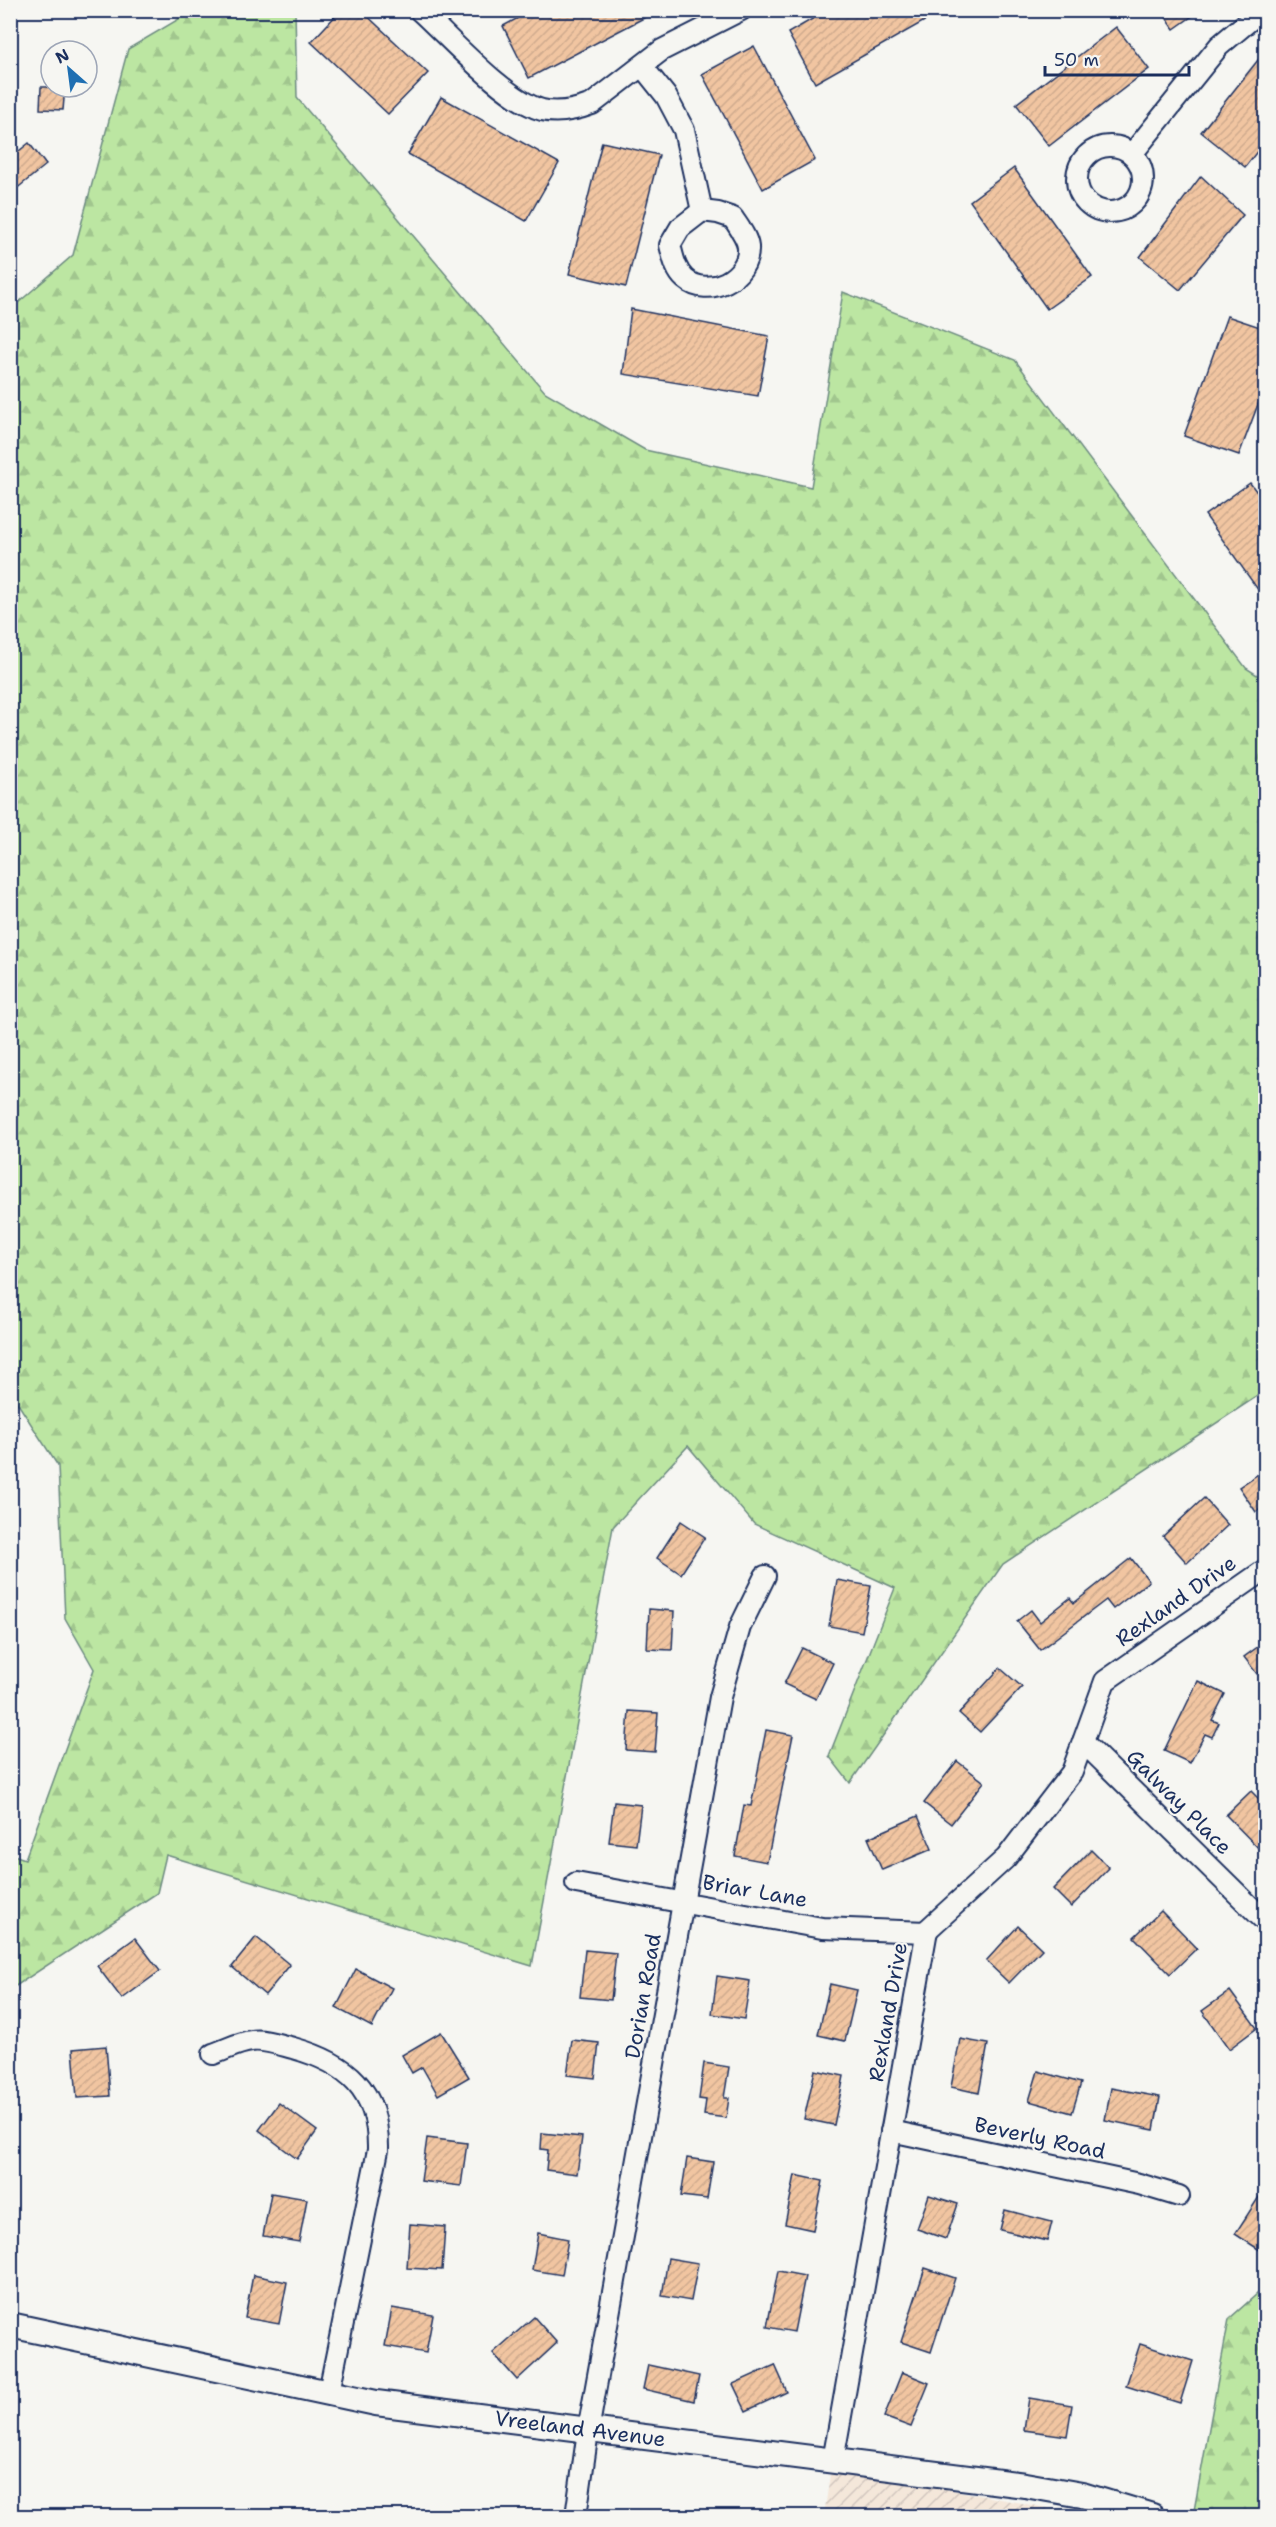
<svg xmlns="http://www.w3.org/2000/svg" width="1276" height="2527" viewBox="0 0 1276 2527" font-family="'Shantell Sans',sans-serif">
<defs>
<pattern id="industrial-furrows" width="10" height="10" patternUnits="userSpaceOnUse" patternTransform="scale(1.5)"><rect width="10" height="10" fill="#f4e7da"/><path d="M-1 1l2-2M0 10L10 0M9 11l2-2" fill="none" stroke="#d1c6be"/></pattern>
<pattern id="forest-firs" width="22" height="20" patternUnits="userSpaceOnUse" patternTransform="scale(1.5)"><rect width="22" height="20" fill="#bce6a2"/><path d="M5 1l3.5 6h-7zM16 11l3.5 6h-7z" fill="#a1c68e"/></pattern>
<pattern id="building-hatch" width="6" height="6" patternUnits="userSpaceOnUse" patternTransform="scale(1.5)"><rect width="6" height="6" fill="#f1c5a1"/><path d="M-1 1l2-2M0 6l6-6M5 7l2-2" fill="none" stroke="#ceaa8d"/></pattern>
</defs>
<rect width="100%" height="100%" fill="#f6f6f2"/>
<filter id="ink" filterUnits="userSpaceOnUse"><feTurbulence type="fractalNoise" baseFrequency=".0167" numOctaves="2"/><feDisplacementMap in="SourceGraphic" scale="12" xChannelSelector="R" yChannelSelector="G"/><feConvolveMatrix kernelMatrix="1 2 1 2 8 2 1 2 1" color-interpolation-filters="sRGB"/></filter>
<g filter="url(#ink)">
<polygon fill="url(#industrial-furrows)" points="831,2467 1090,2516 824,2516"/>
<g fill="url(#forest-firs)" stroke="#6c8a80" stroke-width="1.5">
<polygon points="176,11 295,11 297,98 545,392 645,450 811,487 843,292 1015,360 1246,668 1265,680 1265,1391 1003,1564 850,1783 829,1756 895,1588 754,1524 688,1446 613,1527 532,1966 166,1855 157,1893 14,1987 11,1996 11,1854 25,1859 94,1669 65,1618 58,1466 11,1393 11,309 73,255 128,49 179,19"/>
<polygon points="1265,2287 1265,2516 1193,2516 1229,2319"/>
</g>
<g fill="url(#building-hatch)" stroke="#1b2f5e" stroke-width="1.5">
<polygon points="341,10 361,10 428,73 388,114 311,42"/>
<polygon points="533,10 659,10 529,78 503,26"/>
<polygon points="828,10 944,10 815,83 788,33"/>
<polygon points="1161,10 1201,10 1174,29"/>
<polygon points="1116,27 1149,69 1049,146 1016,104"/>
<polygon points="754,46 815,160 763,189 702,74"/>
<polygon points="1266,50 1266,140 1245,167 1201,132"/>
<polygon points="41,87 65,87 63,110 40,109"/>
<polygon points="441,97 559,163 526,221 408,154"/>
<polygon points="602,142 659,155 626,287 569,274"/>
<polygon points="29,143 46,165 10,194 10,158"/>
<polygon points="1014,168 1092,277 1047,309 970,201"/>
<polygon points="1201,176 1243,215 1180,290 1140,257"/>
<polygon points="631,309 769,336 758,396 623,374"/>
<polygon points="1227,316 1266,329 1266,383 1239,455 1184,436"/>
<polygon points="1250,483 1266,504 1266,601 1205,515"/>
<polygon points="1266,1469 1266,1505 1256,1512 1239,1487"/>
<polygon points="1204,1498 1228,1525 1187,1563 1163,1536"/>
<polygon points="681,1521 705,1537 681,1574 657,1558"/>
<polygon points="1131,1558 1149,1581 1113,1609 1106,1600 1040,1650 1017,1621 1031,1610 1040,1622 1070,1598 1074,1603"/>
<polygon points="837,1580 871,1586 862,1632 829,1626"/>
<polygon points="649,1609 674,1611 672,1650 647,1649"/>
<polygon points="1266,1641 1266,1667 1257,1674 1244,1657"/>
<polygon points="802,1648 833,1663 816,1699 784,1684"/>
<polygon points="1000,1668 1022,1687 980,1732 959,1713"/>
<polygon points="1198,1681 1225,1694 1212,1720 1219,1723 1212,1737 1205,1734 1190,1763 1164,1751"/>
<polygon points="629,1711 658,1713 655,1752 626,1750"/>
<polygon points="766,1730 793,1735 767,1862 735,1856 744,1805 751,1806"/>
<polygon points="957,1761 984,1782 951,1824 924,1803"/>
<polygon points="1251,1791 1266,1806 1266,1856 1226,1815"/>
<polygon points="614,1802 641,1805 636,1845 609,1842"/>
<polygon points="918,1816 932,1849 882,1870 868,1838"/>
<polygon points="1091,1850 1109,1868 1071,1907 1053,1889"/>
<polygon points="1161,1911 1197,1948 1170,1974 1134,1937"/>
<polygon points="1018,1926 1042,1949 1009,1983 986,1961"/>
<polygon points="256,1937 290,1965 265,1995 232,1967"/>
<polygon points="135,1938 160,1971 122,1999 97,1966"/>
<polygon points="585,1950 616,1953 611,2000 580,1997"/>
<polygon points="356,1969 392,1988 372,2027 336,2008"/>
<polygon points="717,1976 750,1981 744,2019 712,2014"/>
<polygon points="830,1984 857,1990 845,2041 818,2035"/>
<polygon points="1230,1991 1257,2028 1229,2049 1202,2011"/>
<polygon points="441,2032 469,2077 438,2095 422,2067 412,2073 402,2055"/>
<polygon points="960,2039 988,2044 979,2093 951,2087"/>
<polygon points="572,2040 599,2043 595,2078 567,2075"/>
<polygon points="106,2046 110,2096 77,2098 73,2049"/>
<polygon points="704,2063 729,2067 724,2098 729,2098 726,2118 704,2115 706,2100 699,2099"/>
<polygon points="815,2070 844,2076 834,2125 804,2119"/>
<polygon points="1038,2071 1081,2083 1072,2113 1029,2101"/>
<polygon points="1111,2088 1160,2097 1154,2130 1105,2120"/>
<polygon points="279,2103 317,2131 297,2159 259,2130"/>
<polygon points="542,2133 582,2137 577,2174 546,2170 548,2150 541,2149"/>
<polygon points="427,2138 467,2143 461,2186 421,2181"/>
<polygon points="687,2158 713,2162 707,2199 681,2196"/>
<polygon points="795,2175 823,2181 813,2230 785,2224"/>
<polygon points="1266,2186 1266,2254 1235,2234"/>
<polygon points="271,2193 307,2199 299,2242 263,2236"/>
<polygon points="929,2195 958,2204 946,2239 917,2229"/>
<polygon points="1005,2210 1052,2222 1047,2241 1000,2230"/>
<polygon points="410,2224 445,2227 442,2270 407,2268"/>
<polygon points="538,2233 568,2239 562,2275 532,2270"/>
<polygon points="668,2258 698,2263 691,2301 662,2296"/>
<polygon points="925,2268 955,2278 931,2352 901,2342"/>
<polygon points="778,2271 805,2276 794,2332 767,2327"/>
<polygon points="253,2275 287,2282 279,2324 245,2318"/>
<polygon points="392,2308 433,2315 426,2353 385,2346"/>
<polygon points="534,2317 557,2343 517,2380 493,2353"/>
<polygon points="1140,2344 1193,2361 1180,2403 1126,2386"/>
<polygon points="648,2365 699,2376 694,2401 643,2389"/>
<polygon points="775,2365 787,2392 746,2411 733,2384"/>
<polygon points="902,2372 929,2383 911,2427 884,2417"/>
<polygon points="1029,2398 1072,2405 1067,2436 1024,2430"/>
</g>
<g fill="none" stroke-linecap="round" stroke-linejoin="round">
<defs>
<g id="minor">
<path d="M 419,10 C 449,37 505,100 542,110 C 559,114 576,110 592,104 L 662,50 L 741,10"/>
<polyline points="642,66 666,96 684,130 702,211"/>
<circle cx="1110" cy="179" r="33"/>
<polyline points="1132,154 1219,46 1262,10"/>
<path d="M 702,211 L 718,213 L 733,218 C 738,226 747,237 748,247 C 750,278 708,299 685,279 C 675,270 673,256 670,245 L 680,228 Z"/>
<polyline points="1083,1742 1266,1922"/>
<polyline points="576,1883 822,1928 927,1932"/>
<path d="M 213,2054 C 225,2050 239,2042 252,2041 C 263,2039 281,2045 293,2048 C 347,2063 379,2089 378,2150 L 329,2392"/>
<polyline points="891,2131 1139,2184 1179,2196"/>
<polyline points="833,2461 927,1930 1006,1858 1072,1772 1105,1681 1266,1569"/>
<polyline points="576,2516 588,2431 720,1697 740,1627 765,1576"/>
</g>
<g id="tertiary">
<path id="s1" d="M 10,2325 L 376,2403 L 1025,2485 L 1082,2495 L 1152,2516"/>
</g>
</defs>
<use href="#minor" stroke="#1b2f5e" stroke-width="24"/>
<use href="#tertiary" stroke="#1b2f5e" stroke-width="28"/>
<use href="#minor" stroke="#f6f6f2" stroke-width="20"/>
<use href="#tertiary" stroke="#f6f6f2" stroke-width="24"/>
</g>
</g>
<g text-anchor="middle" stroke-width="4.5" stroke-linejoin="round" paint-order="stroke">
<g font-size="21" fill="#1b2f5e" stroke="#f6f6f2">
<text transform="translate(1176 1601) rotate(-35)" y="7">Rexland Drive</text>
<text transform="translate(1179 1802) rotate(45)" y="7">Galway Place</text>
<text transform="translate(755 1891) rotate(10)" y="7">Briar Lane</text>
<text transform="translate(643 1996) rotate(-80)" y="7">Dorian Road</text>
<text transform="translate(888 2012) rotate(-80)" y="7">Rexland Drive</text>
<text transform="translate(1040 2138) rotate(12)" y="7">Beverly Road</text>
<text dy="7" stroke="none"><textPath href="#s1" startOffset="580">Vreeland Avenue</textPath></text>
</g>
</g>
<rect width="1276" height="2527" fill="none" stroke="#f6f6f2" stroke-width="36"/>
<rect x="18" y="18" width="1240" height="2491" fill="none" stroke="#1b2f5e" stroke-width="2" filter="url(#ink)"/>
<g transform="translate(69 69) rotate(332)"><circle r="28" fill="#f6f6f2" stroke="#9ea6b7" stroke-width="1.5"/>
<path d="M0-4.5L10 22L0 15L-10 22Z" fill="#1f6fb2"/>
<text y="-9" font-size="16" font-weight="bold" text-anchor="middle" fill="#1b2f5e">N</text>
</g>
<path d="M1045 66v9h144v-9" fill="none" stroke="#1b2f5e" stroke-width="3"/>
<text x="1054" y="66" font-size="18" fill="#1b2f5e" stroke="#f6f6f2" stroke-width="4.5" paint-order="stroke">50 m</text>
</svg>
